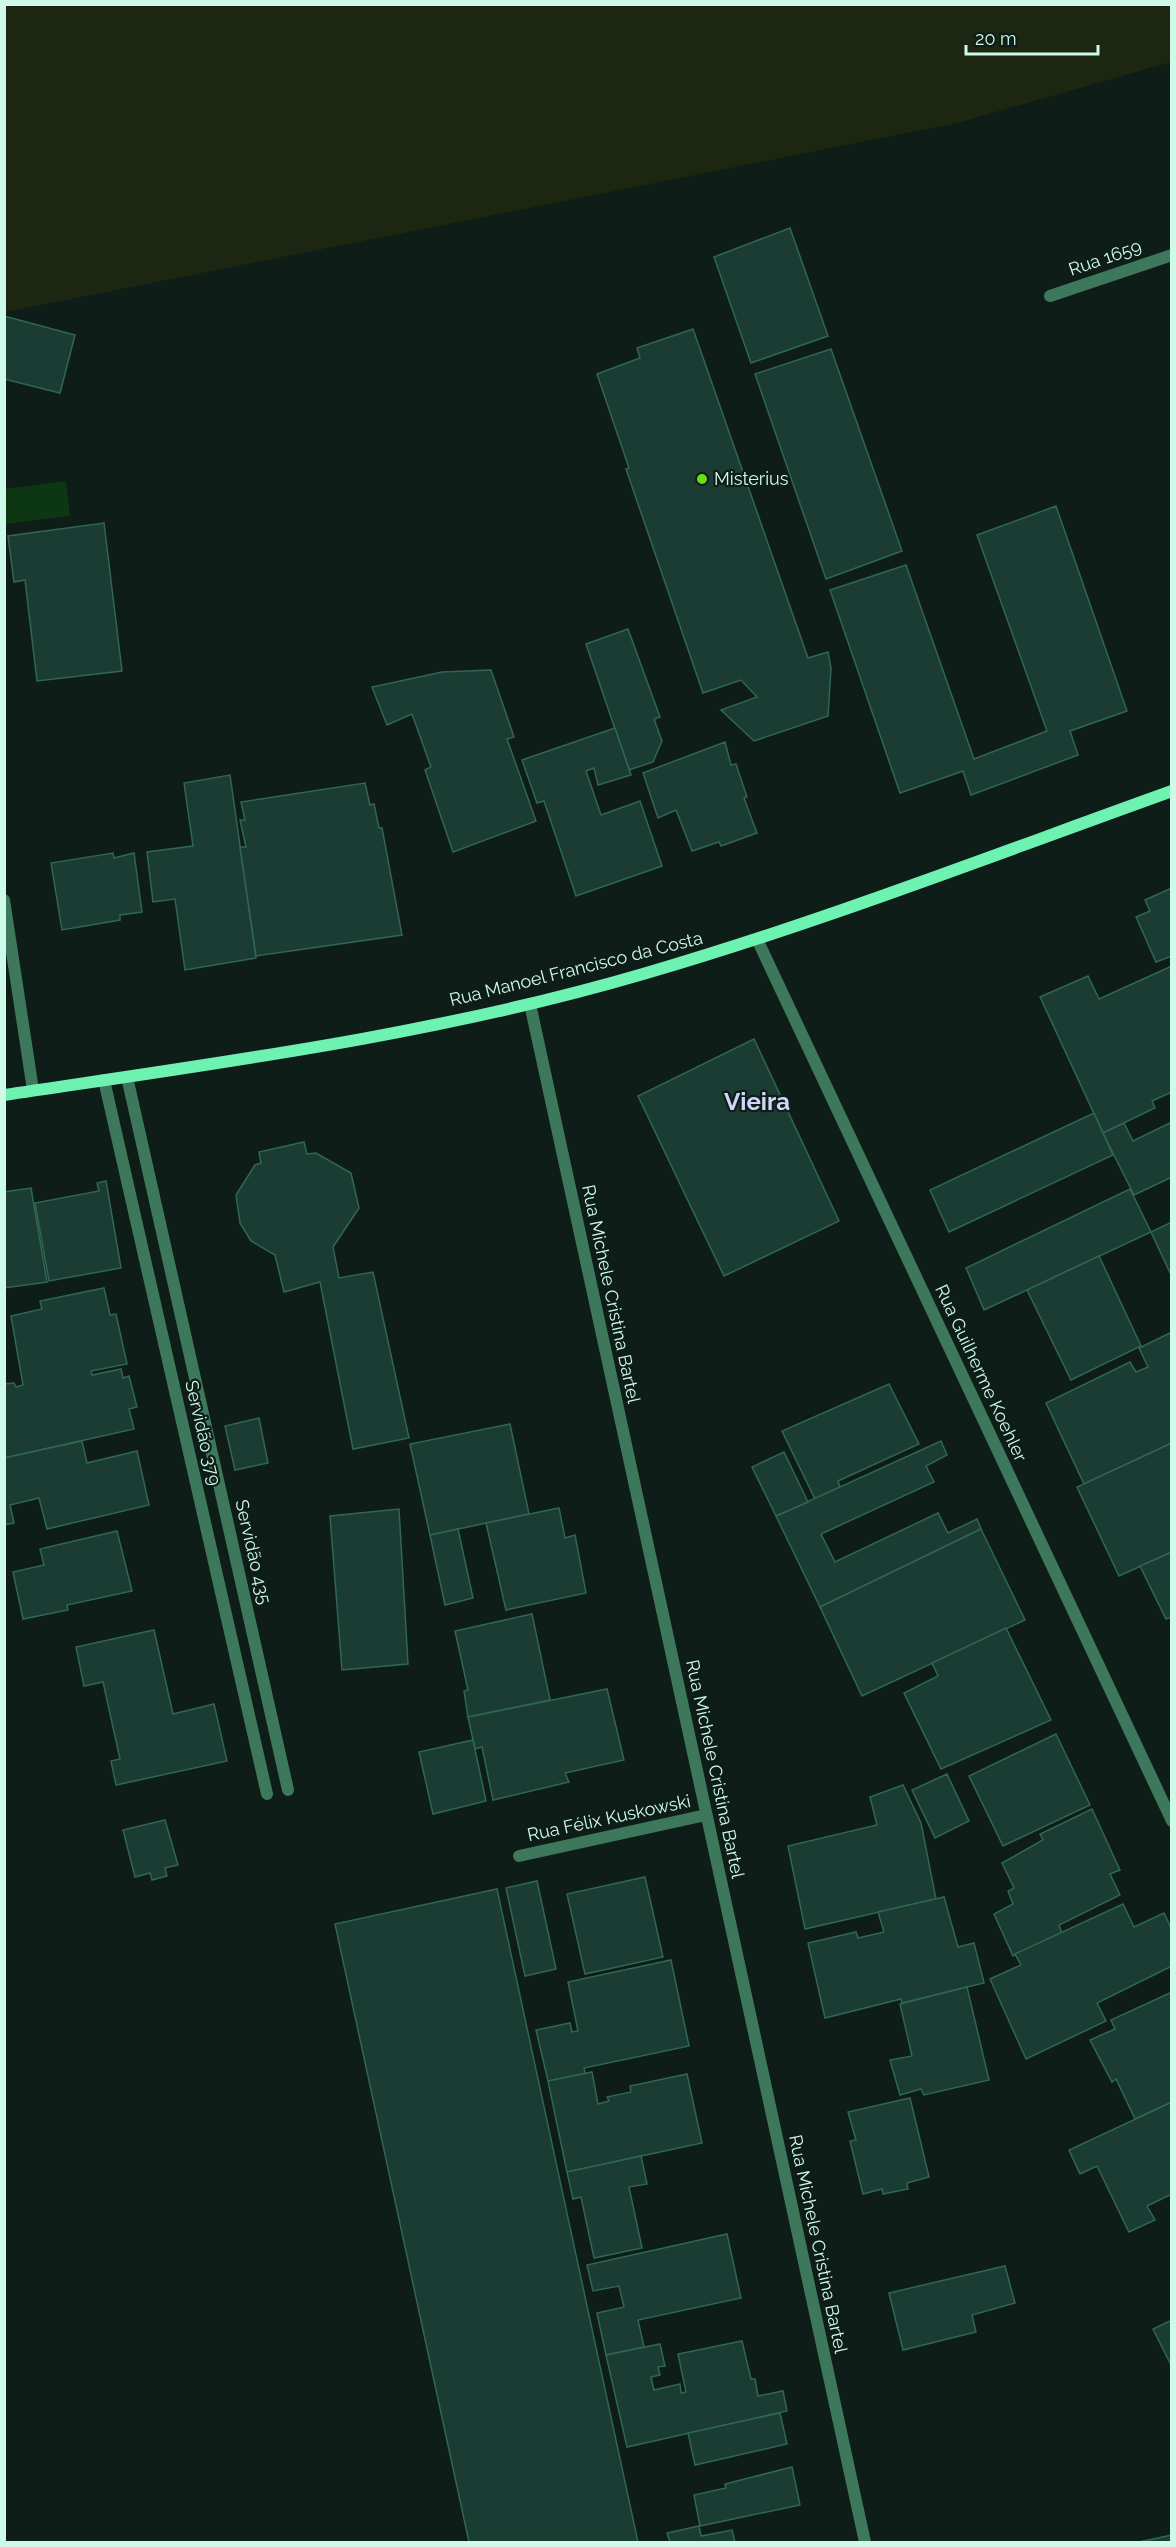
<svg xmlns="http://www.w3.org/2000/svg" width="1176" height="2547" viewBox="0 0 1176 2547" font-family="Raleway,sans-serif">
<rect width="100%" height="100%" fill="#0e1d18"/>
<polygon fill="#1d2611" points="5,4 1171,5 1171,62 957,123 5,312"/>
<polygon fill="#0d3712" points="66,481 70,516 5,524 5,489"/>
<g fill="#1b3c32" stroke="#306655" stroke-width="1.5">
<polygon points="790,228 828,336 751,363 714,257"/>
<polygon points="4,316 75,335 60,393 4,379"/>
<polygon points="693,329 808,658 828,652 831,668 828,716 754,741 721,710 757,697 741,680 703,693 626,469 629,468 597,374 640,358 637,348"/>
<polygon points="831,349 902,551 826,579 755,374"/>
<polygon points="1056,506 1127,711 1070,731 1078,755 971,795 963,771 900,793 830,590 906,565 974,759 1047,731 977,535"/>
<polygon points="104,523 122,671 37,681 25,580 14,582 8,536"/>
<polygon points="628,629 660,717 654,719 662,741 653,762 629,770 586,644"/>
<polygon points="491,670 514,737 507,739 536,821 453,852 425,770 431,767 412,714 387,725 372,687 442,672"/>
<polygon points="615,728 631,775 598,785 594,768 586,771 601,815 640,801 662,866 576,896 544,801 537,803 522,760"/>
<polygon points="725,742 731,765 736,764 747,797 744,798 757,833 721,846 719,842 692,851 676,810 658,818 643,773"/>
<polygon points="230,775 256,958 185,970 175,899 153,902 147,852 193,846 184,783"/>
<polygon points="365,783 370,805 374,804 379,828 382,828 402,935 256,956 240,847 246,847 240,820 245,820 241,802"/>
<polygon points="113,853 114,858 134,853 142,912 120,915 120,920 62,930 51,863"/>
<polygon points="1172,888 1172,956 1156,962 1136,917 1150,911 1145,900"/>
<polygon points="1172,966 1172,1092 1152,1101 1155,1108 1103,1133 1040,997 1088,976 1099,999"/>
<polygon points="754,1039 839,1221 724,1276 638,1096"/>
<polygon points="1094,1113 1113,1155 949,1232 930,1190"/>
<polygon points="1172,1122 1172,1177 1134,1195 1103,1133 1124,1123 1133,1141"/>
<polygon points="304,1142 307,1154 316,1153 351,1173 359,1208 333,1247 339,1278 373,1272 409,1438 353,1449 320,1282 284,1292 275,1255 251,1241 240,1223 236,1195 255,1165 261,1163 259,1152"/>
<polygon points="106,1181 121,1268 49,1281 35,1203 99,1191 97,1183"/>
<polygon points="31,1188 47,1282 4,1288 4,1192"/>
<polygon points="1130,1189 1151,1232 984,1310 966,1268"/>
<polygon points="1172,1222 1172,1277 1151,1232"/>
<polygon points="1099,1256 1141,1346 1071,1380 1027,1290"/>
<polygon points="104,1288 110,1315 116,1314 127,1364 91,1371 92,1375 121,1369 123,1378 129,1376 137,1407 129,1409 134,1429 4,1458 4,1384 14,1383 16,1387 23,1385 11,1316 42,1309 40,1301"/>
<polygon points="1172,1332 1172,1443 1084,1484 1046,1403 1130,1362 1136,1372 1148,1367 1139,1348"/>
<polygon points="889,1384 919,1444 838,1481 840,1487 815,1499 782,1431"/>
<polygon points="259,1418 268,1463 235,1470 225,1426"/>
<polygon points="510,1424 529,1514 430,1535 410,1444"/>
<polygon points="82,1441 87,1463 137,1451 149,1505 47,1529 39,1498 10,1505 14,1523 4,1525 4,1458"/>
<polygon points="941,1441 947,1455 926,1466 934,1482 821,1534 835,1562 938,1513 948,1533 977,1519 981,1529 820,1607 776,1516"/>
<polygon points="1172,1443 1172,1552 1119,1576 1077,1487"/>
<polygon points="784,1452 808,1502 776,1516 752,1467"/>
<polygon points="559,1508 565,1538 575,1535 586,1593 506,1610 486,1523"/>
<polygon points="399,1509 408,1664 342,1670 330,1516"/>
<polygon points="458,1529 473,1598 445,1605 430,1535"/>
<polygon points="981,1529 1025,1620 862,1696 820,1607"/>
<polygon points="117,1531 132,1591 67,1605 68,1610 23,1619 13,1572 44,1565 40,1549"/>
<polygon points="1172,1552 1172,1617 1166,1619 1140,1566"/>
<polygon points="532,1614 550,1700 468,1717 464,1691 468,1690 455,1631"/>
<polygon points="1006,1628 1051,1720 941,1769 904,1693 938,1676 932,1663"/>
<polygon points="154,1630 173,1714 214,1704 227,1761 116,1785 111,1761 120,1759 103,1682 84,1686 76,1647"/>
<polygon points="607,1689 624,1760 565,1773 569,1782 493,1800 482,1747 475,1749 468,1717"/>
<polygon points="1056,1734 1090,1805 1003,1846 969,1776"/>
<polygon points="473,1740 486,1801 433,1814 419,1752"/>
<polygon points="947,1774 969,1821 935,1838 912,1790"/>
<polygon points="903,1785 921,1823 936,1899 805,1929 788,1846 877,1825 870,1797"/>
<polygon points="1092,1809 1120,1870 1110,1874 1120,1895 1059,1925 1062,1933 1013,1956 994,1914 1013,1904 1008,1891 1014,1888 1002,1863 1043,1840 1040,1834"/>
<polygon points="165,1820 178,1865 165,1868 167,1876 152,1880 150,1873 135,1877 123,1830"/>
<polygon points="645,1877 663,1957 585,1974 567,1894"/>
<polygon points="537,1881 556,1969 525,1976 506,1888"/>
<polygon points="497,1889 638,2542 469,2542 335,1924"/>
<polygon points="944,1897 958,1947 974,1943 984,1983 902,2003 901,1999 825,2018 808,1943 856,1932 858,1938 884,1932 878,1912"/>
<polygon points="1123,1904 1134,1927 1164,1913 1172,1930 1172,1966 1097,2003 1106,2021 1026,2059 990,1979 1021,1965 1015,1954"/>
<polygon points="671,1960 689,2046 584,2068 585,2074 548,2081 536,2030 570,2023 572,2032 578,2031 568,1982"/>
<polygon points="967,1987 989,2080 924,2095 921,2089 900,2095 890,2060 912,2056 900,2004"/>
<polygon points="1172,1992 1172,2102 1135,2119 1116,2079 1112,2082 1090,2040 1115,2029 1111,2020"/>
<polygon points="592,2072 598,2104 609,2101 607,2097 631,2092 630,2086 687,2074 702,2143 567,2172 548,2081"/>
<polygon points="910,2098 929,2177 907,2183 908,2189 883,2194 882,2189 863,2194 850,2141 856,2140 848,2112"/>
<polygon points="1172,2102 1172,2194 1147,2206 1155,2220 1129,2232 1097,2166 1080,2174 1069,2150"/>
<polygon points="641,2156 647,2184 629,2187 642,2248 594,2258 581,2197 573,2199 567,2172"/>
<polygon points="727,2234 741,2298 638,2320 644,2347 606,2355 597,2313 624,2307 619,2286 593,2291 587,2265"/>
<polygon points="1005,2266 1015,2303 972,2315 976,2332 903,2350 889,2293"/>
<polygon points="1172,2320 1172,2367 1153,2329"/>
<polygon points="742,2341 751,2379 755,2379 758,2396 783,2391 787,2411 627,2447 606,2355 660,2344 665,2366 658,2367 660,2375 651,2377 654,2390 680,2384 681,2393 686,2392 678,2354"/>
<polygon points="780,2413 787,2444 695,2465 688,2433"/>
<polygon points="792,2467 800,2505 700,2526 694,2495 726,2488 725,2484"/>
<polygon points="699,2526 701,2536 732,2530 735,2542 670,2542 667,2533"/>
<polygon points="1172,2535 1172,2542 1139,2542"/>
</g>
<g fill="none" stroke-linecap="round" stroke-linejoin="round">
<polyline stroke="#3d785c" stroke-width="12" points="4,900 33,1090"/>
<g stroke="#3d785c" stroke-width="12">
<polyline points="1050,296 1172,255"/>
<polyline points="757,939 1172,1821"/>
<polyline points="530,1004 865,2542"/>
<polyline points="127,1077 288,1790"/>
<polyline points="104,1080 267,1794"/>
<polyline points="519,1856 706,1815"/>
</g>
<path stroke="#6ef2b1" stroke-width="12" d="M 4,1095 C 218,1063 435,1035 643,974 C 822,922 996,854 1172,791"/>
</g>
<circle fill="#69e015" stroke="#0e1d18" stroke-width="2" cx="702" cy="479" r="6"/>
<g text-anchor="middle" stroke-width="4.5" stroke-linejoin="round" paint-order="stroke">
<g font-size="18" fill="#cefae9" stroke="#0e1d18">
<text transform="translate(1105 258) rotate(-19)" y="6">Rua 1659</text>
<text transform="translate(576 969) rotate(-14)" y="6">Rua Manoel Francisco da Costa</text>
<text transform="translate(611 1294) rotate(78)" y="6">Rua Michele Cristina Bartel</text>
<text transform="translate(981 1373) rotate(65)" y="6">Rua Guilherme Koehler</text>
<text transform="translate(203 1433) rotate(77)" y="6">Servidão 379</text>
<text transform="translate(253 1552) rotate(77)" y="6">Servidão 435</text>
<text transform="translate(715 1769) rotate(78)" y="6">Rua Michele Cristina Bartel</text>
<text transform="translate(609 1818) rotate(-12)" y="6">Rua Félix Kuskowski</text>
<text transform="translate(818 2244) rotate(78)" y="6">Rua Michele Cristina Bartel</text>
</g>
<g font-size="18" fill="#cefae9" stroke="#0e1d18" text-anchor="start">
<text x="714" y="485">Misterius</text>
</g>
<g font-size="24" font-weight="bold" fill="#d0d6fb" stroke="#0e1d18">
<text x="757" y="1110">Vieira</text>
</g>
</g>
<rect width="1176" height="2547" fill="none" stroke="#cefae9" stroke-width="12"/>
<path d="M966 45v9h132v-9" fill="none" stroke="#cefae9" stroke-width="3"/>
<text x="975" y="45" font-size="18" fill="#cefae9" stroke="#0e1d18" stroke-width="4.5" paint-order="stroke">20 m</text>
</svg>
